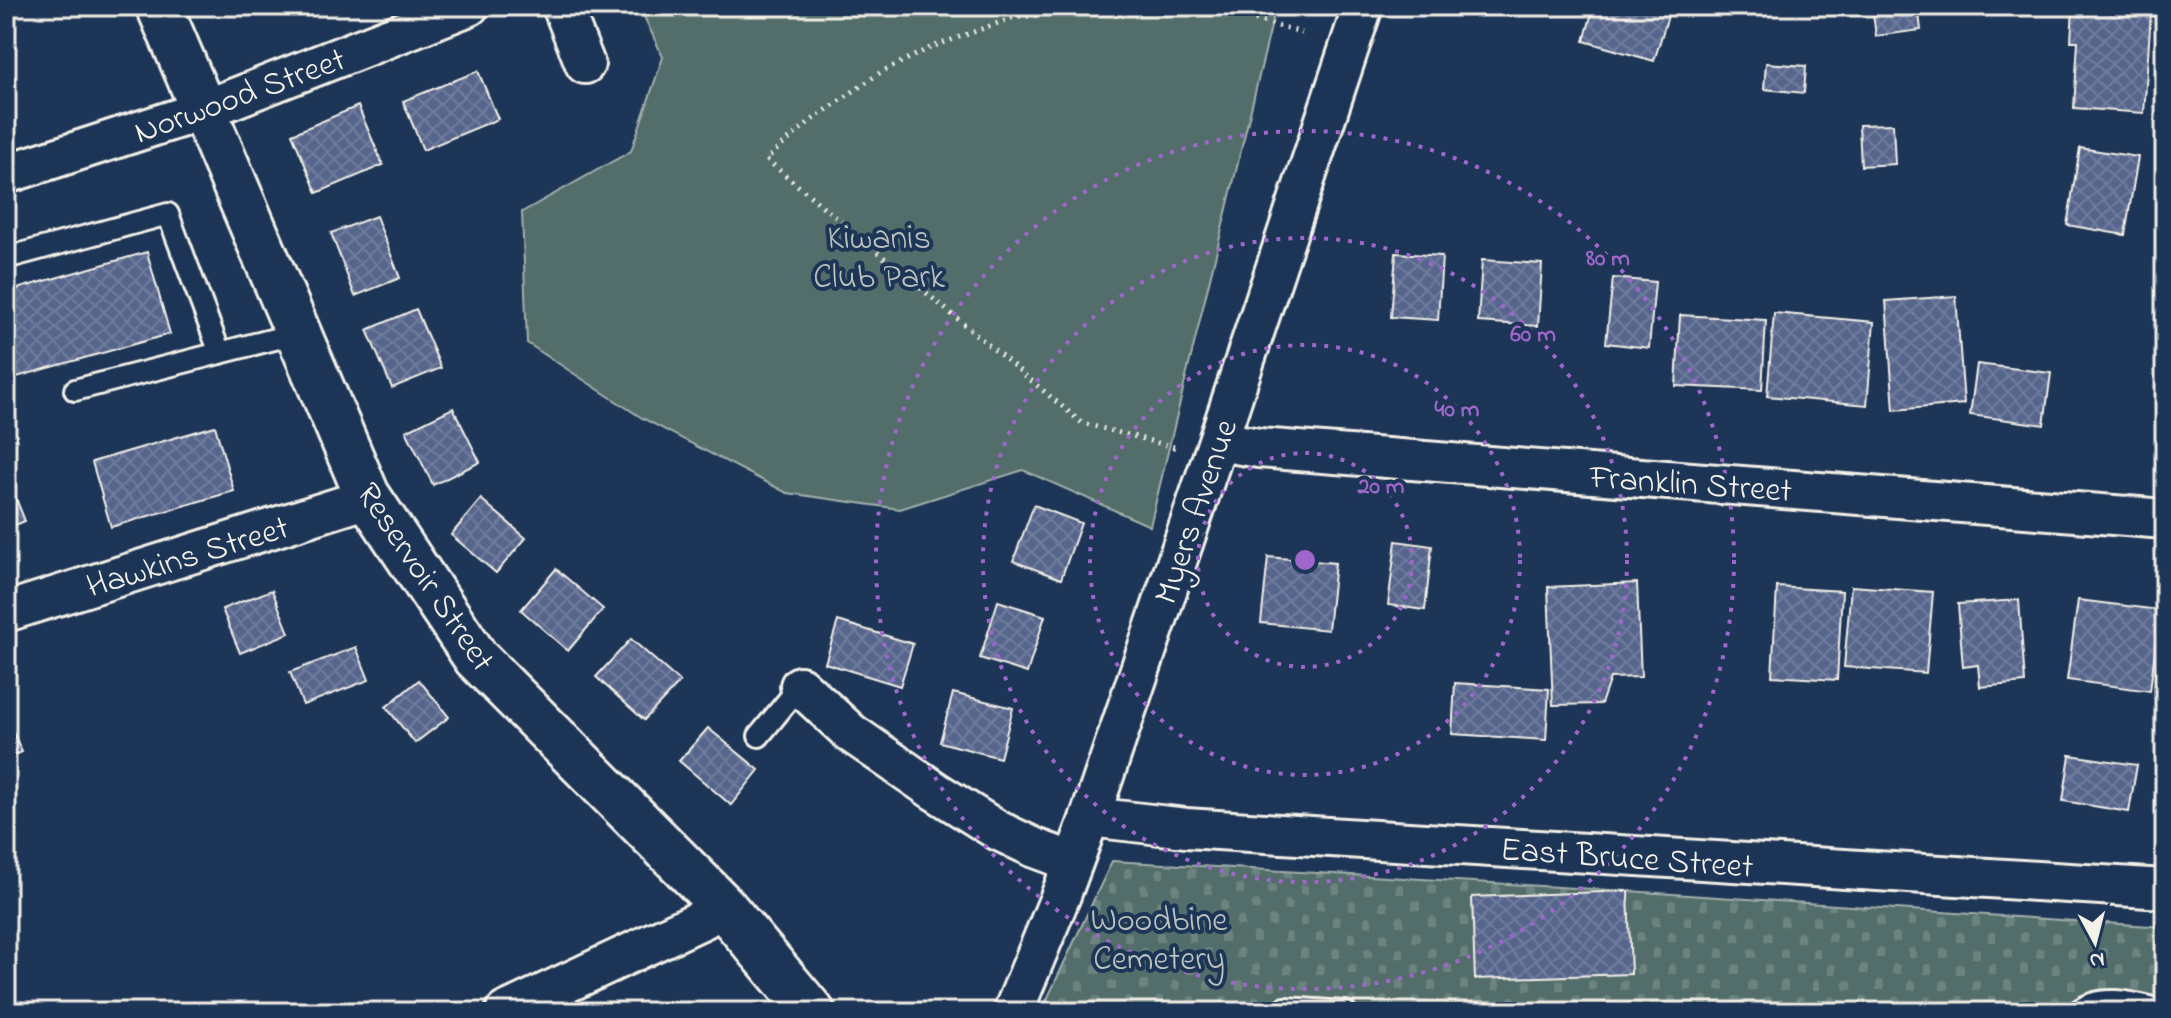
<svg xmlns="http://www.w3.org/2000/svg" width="2171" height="1018" viewBox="0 0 2171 1018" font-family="'Indie Flower',sans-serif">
<defs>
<pattern id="cemetery-stones" width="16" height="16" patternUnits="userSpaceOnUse" patternTransform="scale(2)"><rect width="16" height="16" fill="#536e6b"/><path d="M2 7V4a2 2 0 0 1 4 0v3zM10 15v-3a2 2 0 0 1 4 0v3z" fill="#6c8380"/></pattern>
<pattern id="building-cross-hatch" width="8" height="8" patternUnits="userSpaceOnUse" patternTransform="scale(2)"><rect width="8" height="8" fill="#57658c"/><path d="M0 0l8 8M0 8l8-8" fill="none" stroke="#707c9c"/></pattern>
</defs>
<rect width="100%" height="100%" fill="#1d3557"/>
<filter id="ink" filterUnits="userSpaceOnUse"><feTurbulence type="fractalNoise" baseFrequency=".0125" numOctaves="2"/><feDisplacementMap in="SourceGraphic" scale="16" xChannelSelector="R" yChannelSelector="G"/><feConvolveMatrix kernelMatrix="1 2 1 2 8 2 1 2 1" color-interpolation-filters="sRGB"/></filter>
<g filter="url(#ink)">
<polygon fill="#536e6b" stroke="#a4b0aa" stroke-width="2" points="639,6 1276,6 1150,526 1023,470 900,509 787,493 642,418 527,343 522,212 631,151 663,57"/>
<polygon fill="url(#cemetery-stones)" stroke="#a4b0aa" stroke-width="2" points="1112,861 1628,891 2165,927 2165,1012 1041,1012"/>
<g fill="url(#building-cross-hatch)" stroke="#f4f1e8" stroke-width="2">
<polygon points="1594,6 1671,6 1654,61 1584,41"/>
<polygon points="1872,6 1918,6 1921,30 1876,36"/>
<polygon points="2073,8 2151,13 2144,113 2074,108 2078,41 2071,41"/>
<polygon points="1766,63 1806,66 1804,93 1764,89"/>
<polygon points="478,71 498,119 423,150 403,101"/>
<polygon points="358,106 383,165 317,193 292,134"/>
<polygon points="1893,124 1895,164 1861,166 1859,125"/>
<polygon points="2080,148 2138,157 2125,235 2067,225"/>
<polygon points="376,216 400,278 355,296 331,233"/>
<polygon points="147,252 170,334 6,380 6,292"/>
<polygon points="1396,253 1442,256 1438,320 1391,317"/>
<polygon points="1482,260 1542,264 1538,326 1478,322"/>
<polygon points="1613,278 1655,282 1649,348 1606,343"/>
<polygon points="1956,296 1964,404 1894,410 1886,301"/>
<polygon points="416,309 441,368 392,388 367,330"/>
<polygon points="1774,313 1874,322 1867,405 1767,396"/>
<polygon points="1680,315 1766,320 1762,390 1676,386"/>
<polygon points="1977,364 2051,373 2044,425 1970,415"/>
<polygon points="453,408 480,462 433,485 406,431"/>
<polygon points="215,426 234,491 111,527 92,462"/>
<polygon points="6,474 25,521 6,529"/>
<polygon points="481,499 526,538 496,573 451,535"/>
<polygon points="1034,505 1081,523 1061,579 1013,561"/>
<polygon points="1396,541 1432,546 1425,610 1388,605"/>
<polygon points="1268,557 1335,563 1328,630 1261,623"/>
<polygon points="556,569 603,609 568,651 521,610"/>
<polygon points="1637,583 1641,677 1610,678 1601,704 1553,705 1548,587"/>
<polygon points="1851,586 1933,592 1926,673 1844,667"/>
<polygon points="1777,587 1842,591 1837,680 1772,676"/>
<polygon points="272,590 289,633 240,653 222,609"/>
<polygon points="2019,600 2025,683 1980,687 1978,665 1963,667 1958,604"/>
<polygon points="2078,600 2160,610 2150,691 2067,680"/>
<polygon points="998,601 1045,616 1027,673 980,658"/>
<polygon points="838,621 913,644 900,686 825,663"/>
<polygon points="631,639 680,682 644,720 596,677"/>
<polygon points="356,647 369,680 303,705 290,672"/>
<polygon points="2165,657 2165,733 2160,733"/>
<polygon points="419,680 449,717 415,743 386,707"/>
<polygon points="1455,683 1549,689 1546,740 1452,734"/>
<polygon points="953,693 1013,708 1000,758 940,742"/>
<polygon points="6,717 22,752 6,759"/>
<polygon points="708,728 759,770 731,805 679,761"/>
<polygon points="2070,755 2137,765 2129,812 2063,801"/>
<polygon points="1628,891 1631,974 1475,979 1472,897"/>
</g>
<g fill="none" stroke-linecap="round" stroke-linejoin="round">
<defs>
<g id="service">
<polyline points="6,258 168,214 220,353"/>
<polyline points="75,390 298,333"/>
<polyline points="759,736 800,686"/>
<polyline points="1285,1012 1285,1008 1345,1012"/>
<path d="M 2077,1012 C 2102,992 2137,1004 2165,1011"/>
</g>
<g id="minor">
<polyline points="562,6 585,64"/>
<polyline points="6,174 204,110 469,6"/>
<polyline points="1219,441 1259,448 2165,519"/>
<polyline points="6,612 359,501 367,495"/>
<polyline points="800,686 851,733 935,791 997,830 1035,848 1073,862"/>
<polyline points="1090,817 1186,828 2165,889"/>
<polyline points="505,1012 705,918 723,906"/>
<polyline points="1013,1012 1061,895 1090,817 1222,429 1363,6"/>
</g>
<polyline id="secondary" points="159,6 367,495 476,658 723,906 812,1012"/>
</defs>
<use href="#service" stroke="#f4f1e8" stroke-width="26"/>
<use href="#minor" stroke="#f4f1e8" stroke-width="44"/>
<use href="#secondary" stroke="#f4f1e8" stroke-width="50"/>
<g stroke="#f4f1e8" stroke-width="5" stroke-dasharray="2 6" stroke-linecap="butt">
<polyline points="1108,6 1012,18 932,47 881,72 809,122 766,159 1082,423 1174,447 1176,446"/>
<polyline points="1112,6 1190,9 1244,16 1302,33"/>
</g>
<use href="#service" stroke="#1d3557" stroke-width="20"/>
<use href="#minor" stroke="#1d3557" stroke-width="38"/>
<use href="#secondary" stroke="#1d3557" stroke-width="44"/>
</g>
</g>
<g fill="none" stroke="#9f67cb" stroke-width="4" stroke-dasharray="4 8">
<circle cx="1305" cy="560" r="107"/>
<circle cx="1305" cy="560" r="215"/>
<circle cx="1305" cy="560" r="322"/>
<circle cx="1305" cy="560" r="429"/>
</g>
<g text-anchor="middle" stroke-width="8" stroke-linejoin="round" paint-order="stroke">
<g font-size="34" fill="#f4f1e8" stroke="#1d3557">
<text transform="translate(239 94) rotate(-20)" y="12">Norwood Street</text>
<text transform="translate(1691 482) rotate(4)" y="12">Franklin Street</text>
<text transform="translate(1194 511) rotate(-71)" y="12">Myers Avenue</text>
<text transform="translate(187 555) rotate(-17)" y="12">Hawkins Street</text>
<text transform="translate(427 576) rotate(56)" y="12">Reservoir Street</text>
<text transform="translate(1627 856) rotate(4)" y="12">East Bruce Street</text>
</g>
<g font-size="34" fill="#bcc3bc" stroke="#1d3557">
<text x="879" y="248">Kiwanis<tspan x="879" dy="39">Club Park</tspan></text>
<text x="1159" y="930">Woodbine<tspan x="1159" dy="39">Cemetery</tspan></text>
</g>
</g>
<circle cx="1305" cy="560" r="12" fill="#9f67cb" stroke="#1d3557" stroke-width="4"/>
<g font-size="24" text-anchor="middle" font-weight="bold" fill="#9f67cb" stroke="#1d3557" stroke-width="8" stroke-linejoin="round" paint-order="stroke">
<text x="1608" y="265">80 m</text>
<text x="1533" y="341">60 m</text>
<text x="1457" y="416">40 m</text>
<text x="1381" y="493">20 m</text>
</g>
<rect width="2171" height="1018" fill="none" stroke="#1d3557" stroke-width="32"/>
<rect x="16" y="16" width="2139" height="986" fill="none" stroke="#f4f1e8" stroke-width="3" filter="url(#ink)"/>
<g transform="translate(2095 942) rotate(173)" stroke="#1d3557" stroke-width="6" paint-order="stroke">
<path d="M0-6L14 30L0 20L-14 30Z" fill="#f4f1e8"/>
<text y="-12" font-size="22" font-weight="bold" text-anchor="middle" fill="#f4f1e8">N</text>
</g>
</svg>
